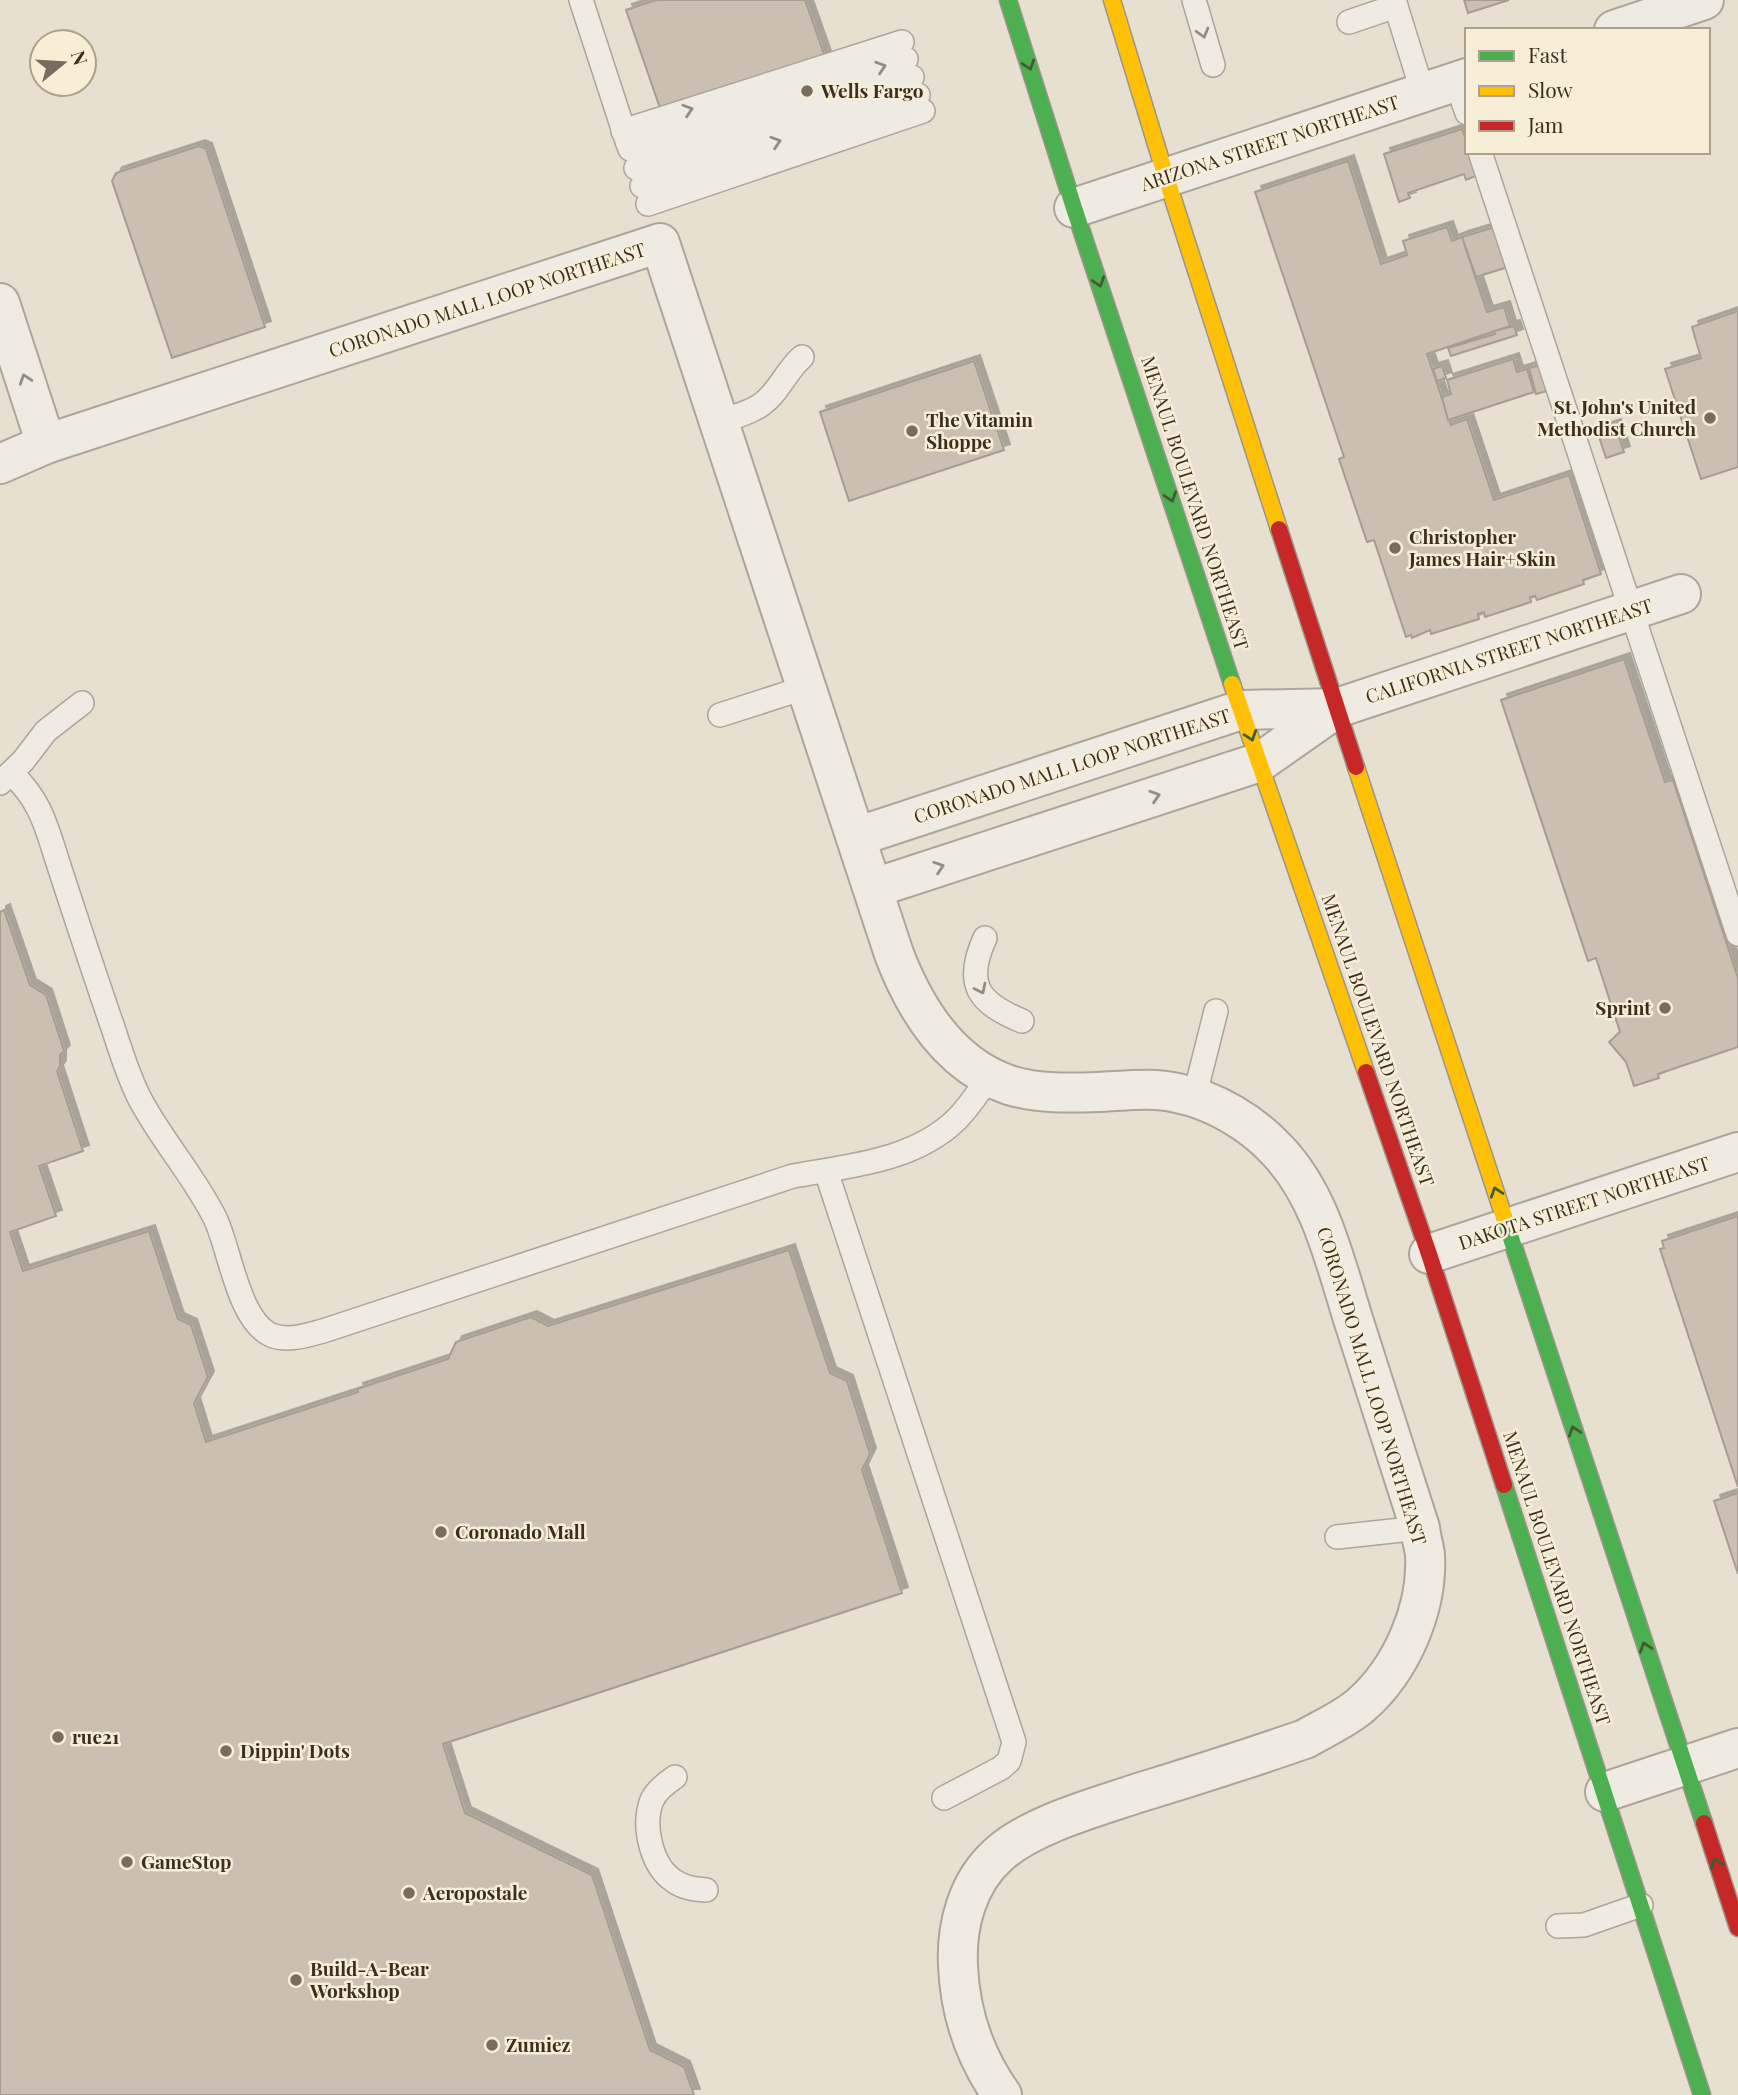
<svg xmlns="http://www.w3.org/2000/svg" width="1738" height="2095" viewBox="0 0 1738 2095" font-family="'Playfair Display',serif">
<defs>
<filter id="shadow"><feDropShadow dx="6" dy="-6" stdDeviation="0" flood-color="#0004"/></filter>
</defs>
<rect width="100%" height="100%" fill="#e7e0d1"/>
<g fill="#cbbfb2" stroke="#a89c90" stroke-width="2" filter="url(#shadow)">
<polygon points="656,0 805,0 855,142 660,108 626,10"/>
<polygon points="1464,0 1509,0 1468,13"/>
<polygon points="1462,129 1467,143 1467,152 1470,152 1478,175 1466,180 1464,174 1408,193 1410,198 1399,202 1384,154"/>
<polygon points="199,146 206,149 265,327 172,358 112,181 116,173"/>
<polygon points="1348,161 1381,264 1407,255 1403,241 1447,227 1452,241 1462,237 1487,312 1504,307 1510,326 1427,354 1451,425 1467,419 1494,500 1569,475 1601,574 1583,580 1584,584 1537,600 1535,596 1530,597 1531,602 1485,617 1484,612 1478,614 1479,619 1431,634 1430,630 1412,638 1411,635 1406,637 1374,540 1367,542 1339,459 1344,457 1255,192"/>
<polygon points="1495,227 1508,267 1476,277 1462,237"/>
<polygon points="1738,311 1738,467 1701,479 1665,369 1701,358 1692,327"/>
<polygon points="1514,326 1517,335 1451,356 1448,348 1495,334 1494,331"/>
<polygon points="1513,359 1517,372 1527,369 1534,392 1448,420 1442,397 1451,394 1447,380"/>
<polygon points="974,361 1004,450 849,501 820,412"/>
<polygon points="1540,365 1547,391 1536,394 1529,368"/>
<polygon points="1442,366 1446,378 1437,381 1433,369"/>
<polygon points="1615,425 1624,452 1606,458 1597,431"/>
<polygon points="1624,659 1665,782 1673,780 1738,978 1738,1047 1658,1074 1659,1078 1634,1086 1626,1062 1609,1042 1620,1032 1596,958 1588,961 1501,700"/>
<polygon points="4,910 30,985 46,995 64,1051 60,1055 60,1066 57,1071 83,1151 39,1166 56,1216 10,1232 23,1271 149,1231 178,1319 191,1325 208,1377 194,1403 206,1442 358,1392 357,1389 448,1359 456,1342 531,1317 548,1326 789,1250 830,1373 847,1381 870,1454 862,1470 902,1593 443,1744 465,1813 592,1875 650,2050 684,2067 694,2095 0,2095 0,912"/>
<polygon points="1738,1216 1738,1487 1660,1249 1664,1248 1662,1241"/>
<polygon points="1738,1493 1738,1574 1714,1501"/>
</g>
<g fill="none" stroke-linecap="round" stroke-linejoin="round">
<defs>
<g id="lane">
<polyline points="581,0 628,144"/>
<polyline points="1194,0 1213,65"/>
<polyline points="1394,0 1423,93"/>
<polyline points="1349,22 1396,6"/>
<polyline points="1456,81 1467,113"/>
<polyline points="623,131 902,42"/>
<polyline points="630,149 906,59"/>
<polyline points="1480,152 1738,934"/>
<polyline points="636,168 912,77"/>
<polyline points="642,186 918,95"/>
<polyline points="648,204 923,111"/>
<path d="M 720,421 C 734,417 750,413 762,404 C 779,392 786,371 802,357"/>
<polyline points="720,715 807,687"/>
<path d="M 11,773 C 41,800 47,829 59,866 C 76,918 93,970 111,1022 C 120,1048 128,1077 141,1101 C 163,1142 194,1176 215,1218 C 230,1249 238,1320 271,1335 C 288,1342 307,1335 323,1331 L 793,1176 C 848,1166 915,1161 957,1119 C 970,1106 979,1091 990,1076"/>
<polyline points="0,783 23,761 46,731 82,703"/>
<path d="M 985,938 C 964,984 978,1003 1022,1021"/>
<polyline points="1194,1098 1216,1011"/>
<polyline points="826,1171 1014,1742 1009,1761 1001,1768 944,1798"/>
<polyline points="1337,1537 1420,1528"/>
<path d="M 675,1777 C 666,1783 657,1790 652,1800 C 642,1825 651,1866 674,1881 C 684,1888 694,1889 706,1890"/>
<polyline points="1558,1926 1584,1925 1641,1905"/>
</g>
<g id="street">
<polyline points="1614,30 1704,0"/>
<polyline points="1074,208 1467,78"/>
<polyline points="0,303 46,444"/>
<path d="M 0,464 L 46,444 L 660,243 L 894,954 C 915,1009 950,1065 1009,1085 C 1037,1094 1070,1093 1098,1092 C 1124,1091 1152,1087 1177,1093 C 1214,1100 1252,1123 1277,1150 C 1321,1196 1335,1262 1354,1322 C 1376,1390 1398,1459 1420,1528 C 1421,1537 1424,1546 1425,1555 C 1428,1609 1401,1670 1361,1705 C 1345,1719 1324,1728 1305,1739 C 1250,1758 1194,1776 1138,1793 C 1097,1807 1030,1825 998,1855 C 967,1883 956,1926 958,1966 C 960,2012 975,2057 1002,2095"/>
<polyline points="856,837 1241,710 1337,708 1681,594"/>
<polyline points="874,888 1260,762 1337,708"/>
<polyline points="1429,1254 1738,1152"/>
<polyline points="1605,1792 1738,1748"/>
</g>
<g id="fast">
<polyline points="1008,0 1074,208 1232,684"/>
<polyline points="1504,1217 1704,1823"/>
<polyline points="1504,1485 1702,2095"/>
</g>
<g id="slow">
<polyline points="1112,0 1166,177 1279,529"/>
<polyline points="1232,684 1366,1072"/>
<polyline points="1356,767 1504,1217"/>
</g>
<g id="jam">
<polyline points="1279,529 1356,767"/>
<polyline points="1366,1072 1429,1254 1504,1485"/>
<polyline points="1704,1823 1738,1928"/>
</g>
</defs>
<use href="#lane" stroke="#ada599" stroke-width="26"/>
<use href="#street" stroke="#ada599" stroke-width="42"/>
<use href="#fast" stroke="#9c958a" stroke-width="19"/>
<use href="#slow" stroke="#9c958a" stroke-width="19"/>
<use href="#jam" stroke="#9c958a" stroke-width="19"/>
<use href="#lane" stroke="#efebe3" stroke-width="23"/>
<use href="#street" stroke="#efebe3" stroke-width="38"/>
<use href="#fast" stroke="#4caf50" stroke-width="16"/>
<use href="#slow" stroke="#ffc107" stroke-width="16"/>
<use href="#jam" stroke="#c62828" stroke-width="16"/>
</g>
<defs><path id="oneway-chevron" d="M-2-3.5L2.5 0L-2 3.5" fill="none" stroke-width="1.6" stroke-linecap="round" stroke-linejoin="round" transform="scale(1.75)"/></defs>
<g stroke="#968c82">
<use href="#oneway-chevron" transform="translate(1203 33) rotate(74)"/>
<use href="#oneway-chevron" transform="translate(881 67) rotate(-18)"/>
<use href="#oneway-chevron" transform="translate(688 110) rotate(-18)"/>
<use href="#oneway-chevron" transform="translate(776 142) rotate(-18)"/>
<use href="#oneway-chevron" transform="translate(25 379) rotate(-108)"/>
<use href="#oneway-chevron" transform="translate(1155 796) rotate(-18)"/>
<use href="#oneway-chevron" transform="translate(939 867) rotate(-18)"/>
<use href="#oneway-chevron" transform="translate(981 989) rotate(64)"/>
</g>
<g stroke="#425b31">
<use href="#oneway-chevron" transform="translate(1029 65) rotate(72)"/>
<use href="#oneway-chevron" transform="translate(1099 282) rotate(72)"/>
<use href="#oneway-chevron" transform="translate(1171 497) rotate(72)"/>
<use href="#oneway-chevron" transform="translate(1251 736) rotate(71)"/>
<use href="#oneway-chevron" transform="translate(1496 1192) rotate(-108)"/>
<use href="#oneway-chevron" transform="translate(1574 1431) rotate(-108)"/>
<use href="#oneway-chevron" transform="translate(1645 1647) rotate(-108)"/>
<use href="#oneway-chevron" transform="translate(1716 1863) rotate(-109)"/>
</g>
<g fill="#786c5e" stroke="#f7eed8" stroke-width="2.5">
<circle cx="807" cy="91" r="7"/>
<circle cx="1710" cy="418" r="7"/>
<circle cx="912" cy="431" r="7"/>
<circle cx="1395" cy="548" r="7"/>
<circle cx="1665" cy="1008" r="7"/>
<circle cx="441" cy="1532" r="7"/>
<circle cx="58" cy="1737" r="7"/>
<circle cx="226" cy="1751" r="7"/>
<circle cx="127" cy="1862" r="7"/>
<circle cx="409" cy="1893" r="7"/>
<circle cx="296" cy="1980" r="7"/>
<circle cx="492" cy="2045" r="7"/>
</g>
<g text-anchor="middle" stroke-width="5" stroke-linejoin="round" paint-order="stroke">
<g font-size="19" font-weight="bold" fill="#3d2e20" stroke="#f7eed8" text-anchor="start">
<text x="821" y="98">Wells Fargo</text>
<text x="1696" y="414" text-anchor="end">St. John's United<tspan x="1696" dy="22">Methodist Church</tspan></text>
<text x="926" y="427">The Vitamin<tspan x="926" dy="22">Shoppe</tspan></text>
<text x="1409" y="544">Christopher<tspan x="1409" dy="22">James Hair+Skin</tspan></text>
<text x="1651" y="1015" text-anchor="end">Sprint</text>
<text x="455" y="1539">Coronado Mall</text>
<text x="72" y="1744">rue21</text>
<text x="240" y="1758">Dippin' Dots</text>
<text x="141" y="1869">GameStop</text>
<text x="423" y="1900">Aeropostale</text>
<text x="310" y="1976">Build-A-Bear<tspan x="310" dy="22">Workshop</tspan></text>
<text x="506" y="2052">Zumiez</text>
</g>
<g font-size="19" fill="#3d2e20" stroke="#f7eed8">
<text transform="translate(1270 143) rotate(-18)" y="7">ARIZONA STREET NORTHEAST</text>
<text transform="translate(487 300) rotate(-18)" y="7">CORONADO MALL LOOP NORTHEAST</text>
<text transform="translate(1195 503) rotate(72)" y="7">MENAUL BOULEVARD NORTHEAST</text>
<text transform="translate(1509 651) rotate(-18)" y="7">CALIFORNIA STREET NORTHEAST</text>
<text transform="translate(1072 766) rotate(-18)" y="7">CORONADO MALL LOOP NORTHEAST</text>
<text transform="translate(1378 1040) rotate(71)" y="7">MENAUL BOULEVARD NORTHEAST</text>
<text transform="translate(1584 1203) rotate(-18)" y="7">DAKOTA STREET NORTHEAST</text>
<text transform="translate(1372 1386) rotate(73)" y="7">CORONADO MALL LOOP NORTHEAST</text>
<text transform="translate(1557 1578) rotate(72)" y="7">MENAUL BOULEVARD NORTHEAST</text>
</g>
</g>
<rect x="1465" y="28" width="245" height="126" fill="#f7eed8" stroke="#ada18e" stroke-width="2"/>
<rect x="1479" y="51" width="35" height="10" fill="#4caf50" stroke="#ada18e" stroke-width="2"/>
<text x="1528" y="63" font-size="21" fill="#3d2e20">Fast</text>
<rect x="1479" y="86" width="35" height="10" fill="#ffc107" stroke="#ada18e" stroke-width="2"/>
<text x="1528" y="98" font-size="21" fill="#3d2e20">Slow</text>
<rect x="1479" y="121" width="35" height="10" fill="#c62828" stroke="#ada18e" stroke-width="2"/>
<text x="1528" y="133" font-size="21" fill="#3d2e20">Jam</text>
<g transform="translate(63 63) rotate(72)"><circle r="33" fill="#f7eed8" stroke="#ada18e" stroke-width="2"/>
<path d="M0-5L12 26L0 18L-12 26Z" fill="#786c5e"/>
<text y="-10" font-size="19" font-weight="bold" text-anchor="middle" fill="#3d2e20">N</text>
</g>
</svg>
